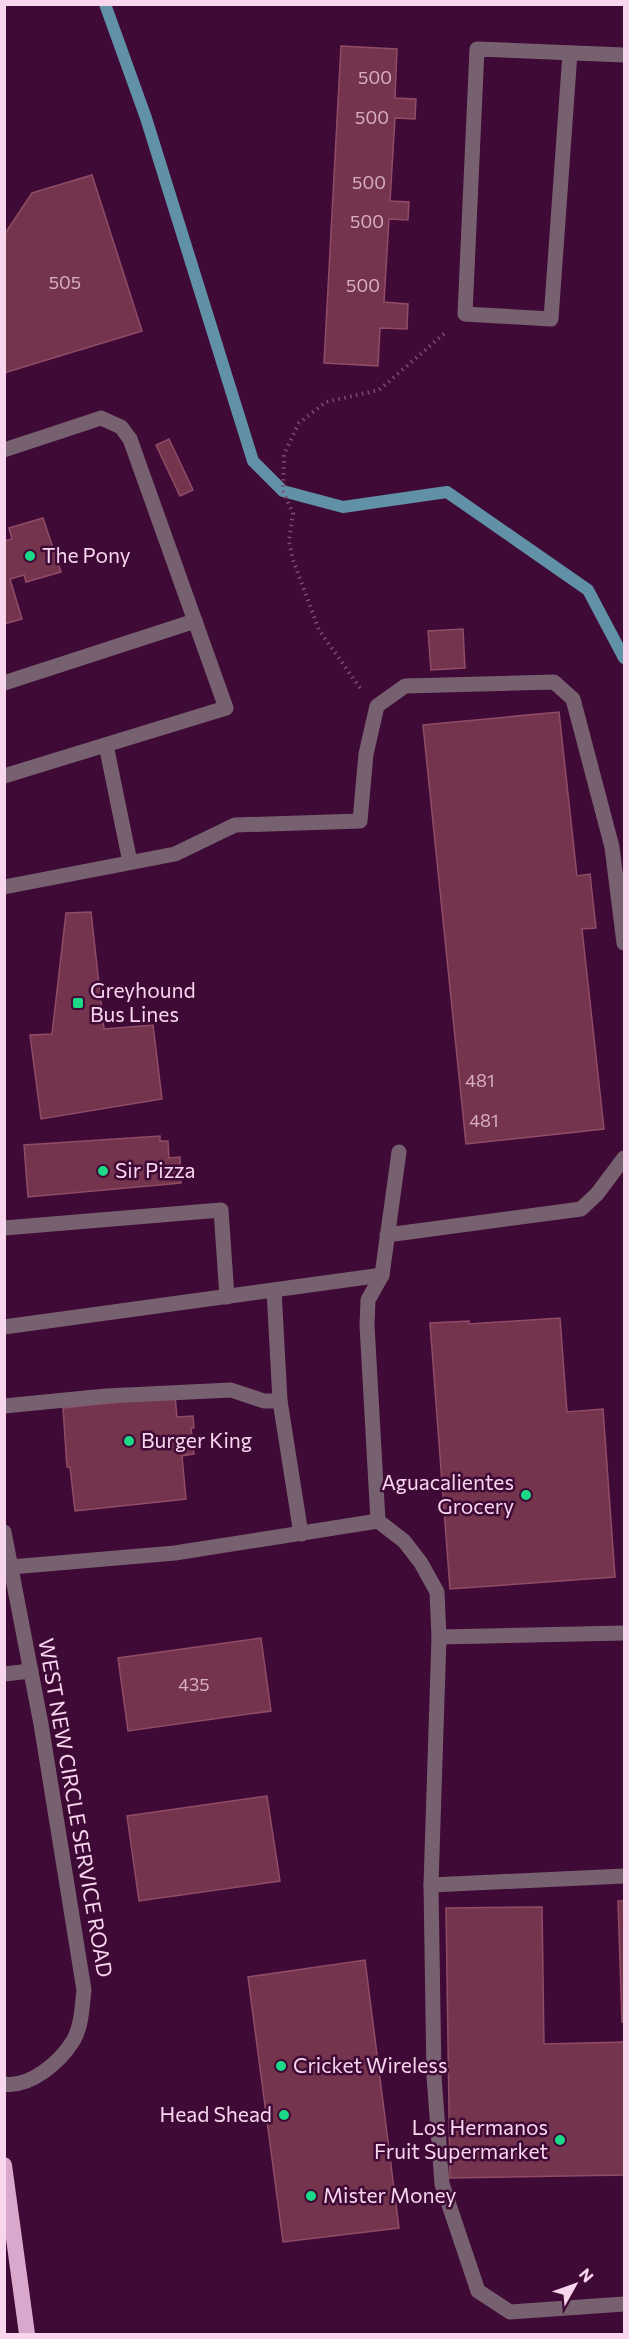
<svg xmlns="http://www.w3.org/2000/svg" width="629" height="2339" viewBox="0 0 629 2339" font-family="Commissioner,sans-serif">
<rect width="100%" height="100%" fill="#3f0a35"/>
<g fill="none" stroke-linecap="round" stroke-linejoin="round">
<polyline stroke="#6191a6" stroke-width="12" points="105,4 146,118 253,461 283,491 343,507 447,492 588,590 624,658"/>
</g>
<g fill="#75344e" stroke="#904c66" stroke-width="1.5">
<polygon points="341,46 397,49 395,98 416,99 415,119 395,118 390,201 409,202 408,220 389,219 384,302 408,304 407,329 380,328 378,366 324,363"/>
<polygon points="92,175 142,331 4,373 4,235 32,193"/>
<polygon points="169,439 193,490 180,496 156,445"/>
<polygon points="43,518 61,572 26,582 24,575 10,579 22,619 4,624 4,541 12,539 9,528"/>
<polygon points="463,629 465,668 431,670 428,631"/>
<polygon points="559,712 577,876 590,874 596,928 582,929 604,1129 466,1144 423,725"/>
<polygon points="91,912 104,1029 153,1025 162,1099 41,1119 30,1035 52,1034 66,913"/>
<polygon points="160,1136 160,1141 168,1141 169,1158 180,1157 181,1183 28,1197 24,1145"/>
<polygon points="560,1318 567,1412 603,1409 615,1577 450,1589 430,1323 469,1321 469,1324"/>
<polygon points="175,1396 177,1417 193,1416 194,1428 191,1428 194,1454 182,1456 186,1499 75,1511 70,1467 67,1467 63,1408"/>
<polygon points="261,1638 271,1711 128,1731 118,1658"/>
<polygon points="267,1796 280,1881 139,1901 127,1816"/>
<polygon points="618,1901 624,1901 624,2022 622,2022"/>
<polygon points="542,1907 544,2044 624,2042 624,2175 450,2178 446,1908"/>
<polygon points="365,1960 399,2228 283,2242 248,1977"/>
</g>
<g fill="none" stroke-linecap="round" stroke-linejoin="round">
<polyline stroke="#7b4c71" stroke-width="4" stroke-dasharray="1.5 4.5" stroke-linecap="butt" points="360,688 319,630 293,560 289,542 293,513 283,491 284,454 299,423 326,402 379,390 446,332"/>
<g stroke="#776170" stroke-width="15">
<polyline points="4,450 101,418 121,427 130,439 226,708 4,776"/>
<polyline points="4,683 195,621"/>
<polyline points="106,745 130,862"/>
<polyline points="4,887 175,854 235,825 360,821 366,754 377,706 405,686 554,682 573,699 612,847 624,943"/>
<polyline points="4,1228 221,1210 227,1297"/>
<polyline points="387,1235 581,1209 597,1194 624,1158"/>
<polyline points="4,1327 382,1275 399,1152"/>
<polyline points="280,1401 301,1534"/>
<polyline points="4,1406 106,1396 231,1390 264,1401 280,1401 274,1290"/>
<polyline points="378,1521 367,1325 368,1300 382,1275"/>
<polyline points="11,1567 175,1553 378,1521 404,1541 421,1563 437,1592 439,1637 431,1885 434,2076 442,2184 478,2291 510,2312 624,2304"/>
<polyline points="439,1637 624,1633"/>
<polyline points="4,1674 31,1671"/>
<polyline points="431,1885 624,1876"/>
</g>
<g stroke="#776170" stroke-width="15">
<polyline points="570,53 551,319 465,314 477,49 624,55"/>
<path d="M 4,1532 L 41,1724 L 84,1990 C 82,2006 82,2026 73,2041 C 60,2062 30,2088 4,2084"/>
</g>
<polyline stroke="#daa8cc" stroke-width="16" points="4,2165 27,2334"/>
</g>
<g fill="#1cd988" stroke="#3f0a35" stroke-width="2">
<circle cx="30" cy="556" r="6"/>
<rect x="72" y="997" width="12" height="12" rx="3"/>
<circle cx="103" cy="1171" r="6"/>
<circle cx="129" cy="1441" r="6"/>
<circle cx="526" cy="1495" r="6"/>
<circle cx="281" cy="2066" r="6"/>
<circle cx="284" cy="2115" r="6"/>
<circle cx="560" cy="2140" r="6"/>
<circle cx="311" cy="2196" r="6"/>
</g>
<g text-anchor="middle" stroke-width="5" stroke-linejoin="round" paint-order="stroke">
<g font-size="18" fill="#d7aec5">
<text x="375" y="84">500</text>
<text x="372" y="124">500</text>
<text x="369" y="189">500</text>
<text x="367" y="228">500</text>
<text x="65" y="289">505</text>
<text x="363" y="292">500</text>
<text x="480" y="1087">481</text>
<text x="484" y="1127">481</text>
<text x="194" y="1691">435</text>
</g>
<g font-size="21" fill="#f8d6ed" stroke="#3f0a35" text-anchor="start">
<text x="42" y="563">The Pony</text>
<text x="90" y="998">Greyhound<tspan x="90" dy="24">Bus Lines</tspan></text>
<text x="115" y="1178">Sir Pizza</text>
<text x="141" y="1448">Burger King</text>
<text x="514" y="1490" text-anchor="end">Aguacalientes<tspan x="514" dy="24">Grocery</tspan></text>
<text x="293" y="2073">Cricket Wireless</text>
<text x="272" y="2122" text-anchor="end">Head Shead</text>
<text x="548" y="2135" text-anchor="end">Los Hermanos<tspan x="548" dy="24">Fruit Supermarket</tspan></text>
<text x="323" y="2203">Mister Money</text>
</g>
<g font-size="21" fill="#f8d6ed" stroke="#3f0a35">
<text transform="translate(75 1808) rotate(80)" y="7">WEST NEW CIRCLE SERVICE ROAD</text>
</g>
</g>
<rect width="629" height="2339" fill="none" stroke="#f8d6ed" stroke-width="12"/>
<g transform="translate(575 2285) rotate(50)" stroke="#3f0a35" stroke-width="4.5" paint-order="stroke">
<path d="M0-4.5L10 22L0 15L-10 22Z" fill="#f8d6ed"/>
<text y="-9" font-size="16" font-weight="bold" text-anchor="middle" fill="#f8d6ed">N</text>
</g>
</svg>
